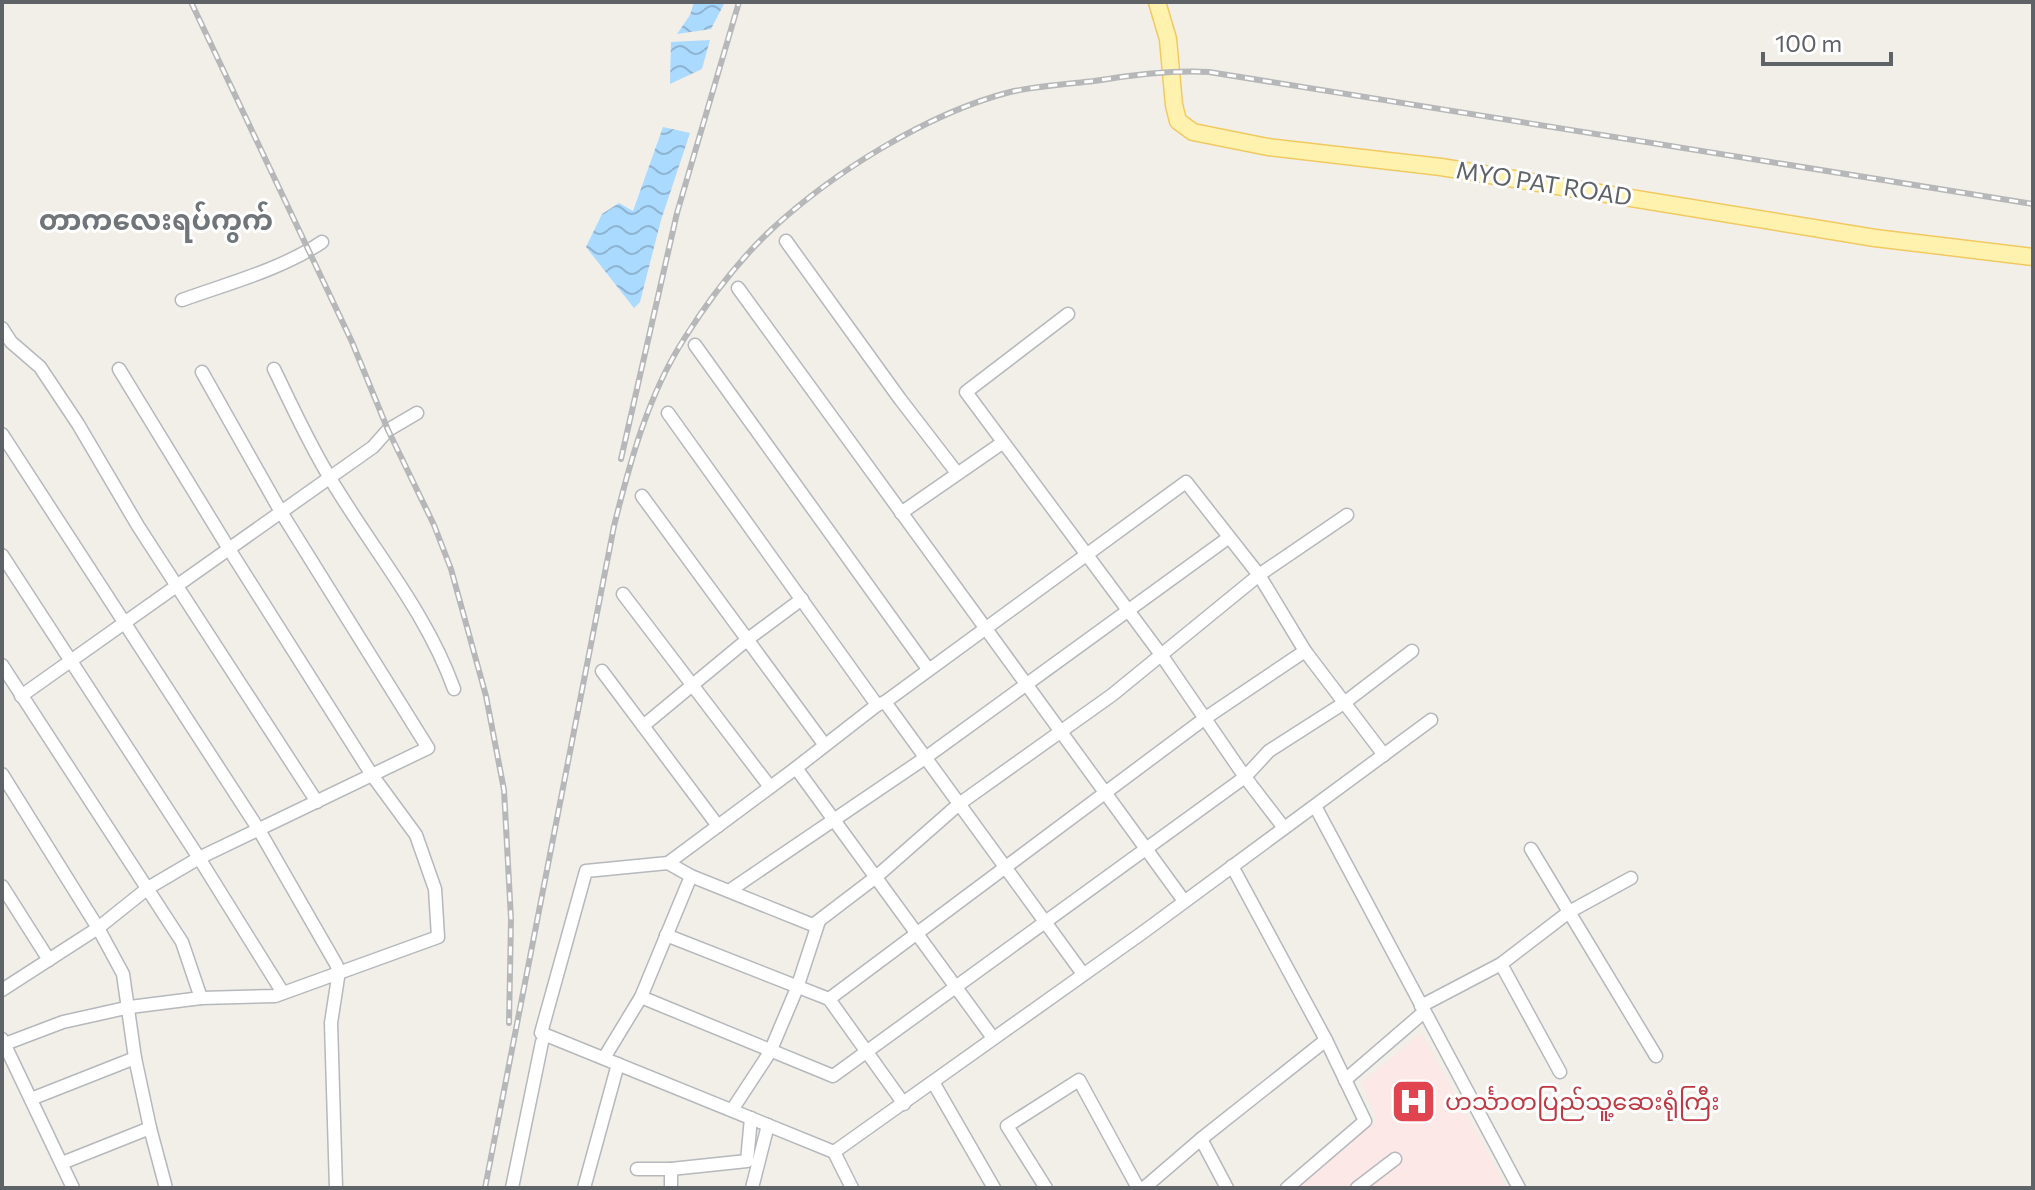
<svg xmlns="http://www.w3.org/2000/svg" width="2035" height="1190" viewBox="0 0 2035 1190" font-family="Commissioner,'Noto Sans Myanmar',sans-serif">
<defs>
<pattern id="water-waves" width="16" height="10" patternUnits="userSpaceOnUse" patternTransform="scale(2)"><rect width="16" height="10" fill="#aadaff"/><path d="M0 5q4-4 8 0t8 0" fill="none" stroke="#8eb4d2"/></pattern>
</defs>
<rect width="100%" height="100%" fill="#f1efe8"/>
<polygon fill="#fce8e6" points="1421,1033 1507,1188 1297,1188 1377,1121 1362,1083"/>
<g fill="url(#water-waves)">
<polygon points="694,2 725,2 711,29 677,34 690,15"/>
<polygon points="710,40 702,69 670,84 671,42"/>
<polygon points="663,127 690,133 661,220 640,302 634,308 586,247 602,214 619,203 633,211"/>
</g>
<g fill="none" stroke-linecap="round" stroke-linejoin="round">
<defs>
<g id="minor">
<polyline points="786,241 900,399 957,473"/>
<polyline points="738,288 1184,901"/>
<path d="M 182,300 C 229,283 280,270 322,242"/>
<polyline points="1068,314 966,392 1162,656 1245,777 1284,828"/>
<polyline points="2,328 11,342 40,367 78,424 138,526 317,802"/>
<polyline points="695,345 928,669"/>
<path d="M 274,369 C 292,406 309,444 330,478 C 372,549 426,611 454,689"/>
<polyline points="668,413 877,705"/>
<polyline points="2,434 259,830 336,964 339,971 331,1023 336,1188"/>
<polyline points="642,496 824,744"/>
<polyline points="901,513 1002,443"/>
<polyline points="2,555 199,858 283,993"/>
<polyline points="623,594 770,787"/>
<polyline points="2,665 182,942 201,998"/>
<polyline points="602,671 718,826"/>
<polyline points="21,696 373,447 388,430 417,413"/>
<polyline points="885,702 1083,974"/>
<polyline points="643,726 748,639 802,599"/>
<polyline points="796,768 668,863 586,871 541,1033 834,1152 1142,933 1431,720"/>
<polyline points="2,774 98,928 123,974 135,1058 150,1128 166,1188"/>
<polyline points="1315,806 1519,1188"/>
<polyline points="1531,849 1656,1056"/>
<polyline points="668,863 691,876 813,925 876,877 959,804 1112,695 1259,575 1347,515"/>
<polyline points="1232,866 1326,1040 1365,1121 1287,1188"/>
<polyline points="2,886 49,960"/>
<polyline points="729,891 925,758 1228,538"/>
<polyline points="666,935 829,999 904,1104"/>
<polyline points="1501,964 1560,1072"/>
<polyline points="2,990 98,928 148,888 199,858 428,748 281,512 202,372"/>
<polyline points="641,997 833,1076 1245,777 1269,751 1344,703 1412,651"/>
<polyline points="829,999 1204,719 1305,651"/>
<polyline points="1421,1006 1501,964 1569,912 1631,878"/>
<polyline points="993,1038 796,768 877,705 885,702 1186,482 1259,575 1305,651 1384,755"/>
<polyline points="2,1039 73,1188"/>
<polyline points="5,1044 63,1022 130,1007 201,998 275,996 438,937 435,889 416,835 372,775 229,549 119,369"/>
<polyline points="604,1058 641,997 691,876"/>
<polyline points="1345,1080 1424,1012"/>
<polyline points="933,1082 994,1188"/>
<polyline points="31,1099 135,1058"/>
<polyline points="732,1110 770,1052 797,988 819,921"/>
<polyline points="1201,1139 1227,1188"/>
<polyline points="834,1152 852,1188"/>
<polyline points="62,1163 150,1128"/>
<polyline points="637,1169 671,1169"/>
<polyline points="512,1188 542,1042"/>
<polyline points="584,1188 618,1064"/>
<polyline points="671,1188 671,1169 747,1161 751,1118"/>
<polyline points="752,1188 768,1125"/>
<polyline points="1046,1188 1007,1126 1079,1080 1138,1188"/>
<polyline points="1144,1188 1201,1139 1326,1040"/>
<polyline points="1357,1188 1395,1159"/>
</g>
<polyline id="major" points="1157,2 1168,39 1174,105 1178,121 1193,132 1268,147 1441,167 1875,238 2033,257"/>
</defs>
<use href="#minor" stroke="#b5b8bc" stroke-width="15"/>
<use href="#major" stroke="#f2c960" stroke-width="19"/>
<use href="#minor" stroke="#fff" stroke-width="12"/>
<use href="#major" stroke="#fff2af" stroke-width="16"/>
<defs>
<g id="rail">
<polyline points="191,2 352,342 388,430 434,525 451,569 486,696 504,790 511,919 509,1023"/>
<polyline points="621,459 677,213 739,2"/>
<path d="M 485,1188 L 614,526 C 630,462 648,395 684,339 C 708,301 737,262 771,230 C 832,173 928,113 1010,92 C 1037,86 1067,84 1094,81 C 1133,75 1169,70 1209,72 L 2033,204"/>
</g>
</defs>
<use href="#rail" stroke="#b6b7b8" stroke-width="6"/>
<use href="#rail" stroke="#fff" stroke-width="3" stroke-dasharray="9" stroke-linecap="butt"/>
</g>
<defs>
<symbol id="hospital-square" viewBox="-11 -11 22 22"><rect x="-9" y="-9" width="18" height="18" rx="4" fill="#e0444e" stroke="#fff"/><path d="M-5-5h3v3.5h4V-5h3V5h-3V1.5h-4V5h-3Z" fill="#fff"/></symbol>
</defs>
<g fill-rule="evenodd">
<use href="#hospital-square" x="1388" y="1076" width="51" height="51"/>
</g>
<g text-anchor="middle" stroke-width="6" stroke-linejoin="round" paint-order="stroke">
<g font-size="24" fill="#5f6368" stroke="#fff">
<text transform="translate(1544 184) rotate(9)" y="8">MYO PAT ROAD</text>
</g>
<g font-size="24" fill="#be3a42" stroke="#fff" text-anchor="start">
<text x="1445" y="1110">ဟင်္သာတပြည်သူ့ဆေးရုံကြီး</text>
</g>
<g font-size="28" font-weight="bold" fill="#70757a" stroke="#fff">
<text x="156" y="230">တာကလေးရပ်ကွက်</text>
</g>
</g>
<rect width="2035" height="1190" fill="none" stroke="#5f6368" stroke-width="8"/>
<path d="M1763 52v12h128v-12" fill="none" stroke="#5f6368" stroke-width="4"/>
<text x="1775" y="52" font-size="24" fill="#5f6368" stroke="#ffffff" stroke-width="6" paint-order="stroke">100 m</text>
</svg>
